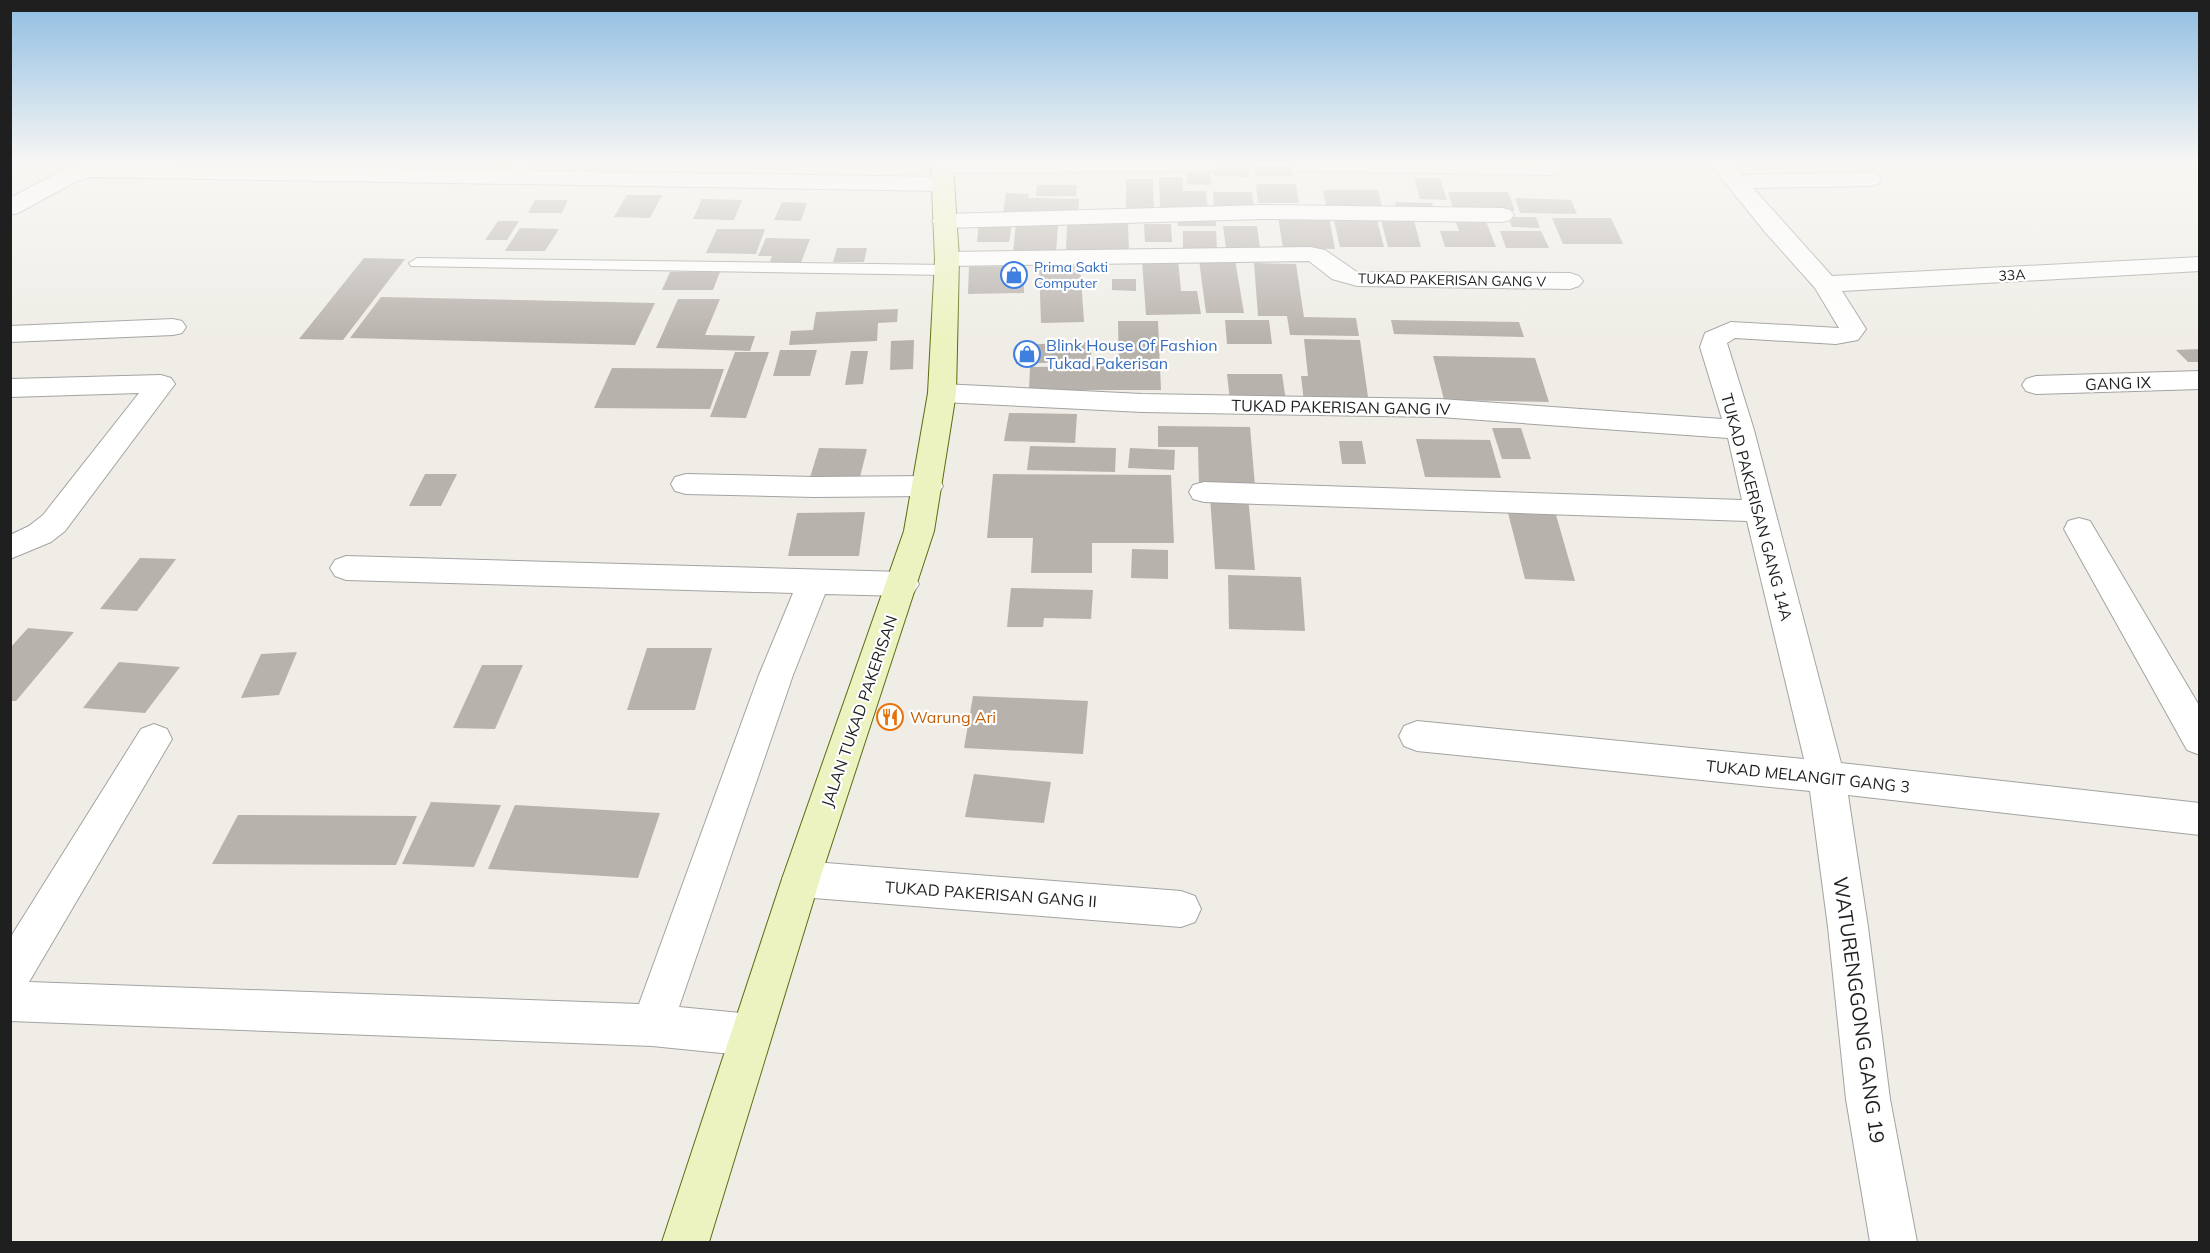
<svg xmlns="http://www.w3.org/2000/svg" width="2210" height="1253" viewBox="0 0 2210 1253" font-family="Mulish,sans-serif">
<rect width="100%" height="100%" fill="#efede6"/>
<g fill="#b8b2ac">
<polygon points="1255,166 1292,166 1293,176 1256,176"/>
<polygon points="1215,167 1248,168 1249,177 1215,176"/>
<polygon points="1186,169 1210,169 1211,185 1187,184"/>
<polygon points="1159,177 1182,177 1183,191 1206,191 1208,209 1160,208"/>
<polygon points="1414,178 1440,178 1447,200 1420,199"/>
<polygon points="1126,179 1153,179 1154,209 1126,208"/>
<polygon points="1256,184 1296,184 1299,203 1258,203"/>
<polygon points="1037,185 1077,185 1076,196 1036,196"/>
<polygon points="1323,190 1378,190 1383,211 1327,211"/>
<polygon points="1213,192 1252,192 1254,209 1214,209"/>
<polygon points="1448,192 1508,192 1515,211 1454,211"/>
<polygon points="1006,193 1029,194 1028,198 1079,199 1078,215 1003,214"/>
<polygon points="627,195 662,195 650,218 614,217"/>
<polygon points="1515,198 1571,200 1577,214 1520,213"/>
<polygon points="702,199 742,200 734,220 693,219"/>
<polygon points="535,200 568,200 562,213 528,213"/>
<polygon points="782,202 807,203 801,221 774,220"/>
<polygon points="1395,202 1432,203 1435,211 1397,211"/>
<polygon points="1177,215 1215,215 1216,226 1178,226"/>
<polygon points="1333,216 1376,216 1384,247 1340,247"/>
<polygon points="1380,216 1413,217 1421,247 1388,247"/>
<polygon points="1454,216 1484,216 1496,247 1445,247 1440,231 1459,231"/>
<polygon points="1278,217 1329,217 1335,249 1283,248"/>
<polygon points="1508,217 1536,217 1540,228 1512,227"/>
<polygon points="1552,218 1611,218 1623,244 1563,244"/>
<polygon points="498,221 519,221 507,240 485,240"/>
<polygon points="979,223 1012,223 1009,242 977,242"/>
<polygon points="1016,223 1058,223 1056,253 1013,253"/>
<polygon points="1067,224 1128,224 1129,252 1066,252"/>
<polygon points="1144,224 1171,224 1172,242 1145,242"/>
<polygon points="1223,226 1257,226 1260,249 1226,248"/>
<polygon points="520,228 559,229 545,251 505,251"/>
<polygon points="717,229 765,229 756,254 706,253"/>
<polygon points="1183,231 1216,231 1217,248 1183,248"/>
<polygon points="1500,231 1541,231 1549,248 1506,248"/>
<polygon points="766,238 810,239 800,265 769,264 772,256 758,256"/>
<polygon points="837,248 867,248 864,262 833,262"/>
<polygon points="364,258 405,259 343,340 299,339"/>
<polygon points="1178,260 1181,291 1197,291 1201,314 1146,315 1142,261"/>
<polygon points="1199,260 1235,260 1244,313 1206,313"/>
<polygon points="1254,263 1296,264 1304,317 1356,318 1359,336 1290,335 1287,316 1258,316"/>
<polygon points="1080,264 1084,322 1041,323 1039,265"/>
<polygon points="1024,266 1024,293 968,294 969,267"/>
<polygon points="670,272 720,272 713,290 662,290"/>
<polygon points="1112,279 1136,279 1136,291 1112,290"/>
<polygon points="381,297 655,303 635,345 350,338"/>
<polygon points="678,299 720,299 705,335 755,336 750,351 656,348"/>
<polygon points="898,309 897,322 878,323 877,341 789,345 791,331 813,330 816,312"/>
<polygon points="1225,320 1269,320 1272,344 1227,344"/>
<polygon points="1391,320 1519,322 1524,337 1394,334"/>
<polygon points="1118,321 1158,321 1161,390 1029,390 1030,367 1119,366"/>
<polygon points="1304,339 1360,340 1369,404 1304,402 1301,376 1308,376"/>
<polygon points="914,340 913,369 890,370 891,341"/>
<polygon points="1090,342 1092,361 1016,364 1016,345"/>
<polygon points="2200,349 2200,362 2188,362 2176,350"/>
<polygon points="780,350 817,350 810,376 773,376"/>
<polygon points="851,351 868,351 863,384 845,385"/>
<polygon points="735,352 769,352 746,418 710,417"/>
<polygon points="1433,356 1535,358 1549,402 1444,400"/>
<polygon points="612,368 724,369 710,409 594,408"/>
<polygon points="1227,374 1282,374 1286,401 1230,401"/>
<polygon points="1009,413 1077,414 1075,443 1004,441"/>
<polygon points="1158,426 1250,427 1255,486 1199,485 1198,447 1158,447"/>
<polygon points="1492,428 1521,428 1531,459 1502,459"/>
<polygon points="1416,439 1490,440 1501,478 1425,477"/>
<polygon points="1339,441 1362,441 1366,464 1342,464"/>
<polygon points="1030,446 1116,448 1115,472 1027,470"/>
<polygon points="819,448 867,449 858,485 808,484"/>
<polygon points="1130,448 1175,450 1174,470 1128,468"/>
<polygon points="425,474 457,474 441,506 409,506"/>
<polygon points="993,474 1171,475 1174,543 1092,543 1092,573 1031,573 1033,538 987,538"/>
<polygon points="1210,496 1248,496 1255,570 1215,569"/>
<polygon points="865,512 859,556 788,556 797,513"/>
<polygon points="1508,513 1556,515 1575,581 1525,579"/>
<polygon points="1132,549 1168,550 1168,579 1131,578"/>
<polygon points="140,558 176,559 137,611 100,609"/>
<polygon points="1228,575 1301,577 1305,631 1229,629"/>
<polygon points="1011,588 1093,590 1091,619 1044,618 1043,627 1007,627"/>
<polygon points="28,628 74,632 16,701 10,701 10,648"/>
<polygon points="647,648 712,648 695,710 627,710"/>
<polygon points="297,652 279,695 241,698 261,654"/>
<polygon points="119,662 180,667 145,713 83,708"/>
<polygon points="482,665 523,665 495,729 453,728"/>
<polygon points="973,696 1088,701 1083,754 964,748"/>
<polygon points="974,774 1051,782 1044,823 965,817"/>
<polygon points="431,802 501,805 474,867 402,864"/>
<polygon points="515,805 660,813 638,878 488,869"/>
<polygon points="238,815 417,816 396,865 212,864"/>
</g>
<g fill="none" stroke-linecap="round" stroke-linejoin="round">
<defs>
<g id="lane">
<polygon points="514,164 529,164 516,180 506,180 504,177"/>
<polygon points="417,258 946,265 954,270 946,275 411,266 409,263"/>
</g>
<g id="street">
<polygon points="84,164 944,177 952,179 955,184 952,189 944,191 90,177 77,181 18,213 10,215 10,198 61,171"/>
<polygon points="933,164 1223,164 1220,169 1212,171 943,173 935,171"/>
<polygon points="1288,164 1560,164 1562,168 1559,173 1551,175 1299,171 1291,169"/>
<polygon points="1710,164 1733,164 1742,175 1870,172 1878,174 1881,179 1878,184 1870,186 1753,188 1832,276 2200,257 2200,271 1842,291 1866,329 1858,340 1836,344 1735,338 1727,343 1754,430 1841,763 2200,803 2200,835 1848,795 1868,927 1890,1099 1917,1242 1870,1242 1846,1099 1828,927 1810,791 1417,751 1404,746 1399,736 1404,726 1417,721 1804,759 1747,521 1204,502 1193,499 1189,492 1193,485 1204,482 1742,500 1728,438 1440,417 1142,412 942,402 932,399 928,393 932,387 942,384 1142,394 1440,399 1722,419 1700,347 1705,333 1731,322 1839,328 1815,288 1765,232"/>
<polygon points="1263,205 1502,208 1510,210 1514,215 1510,220 1502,222 1263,219 944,228 936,226 932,221 936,216 944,214"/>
<polygon points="1310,247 1325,250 1357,272 1570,273 1579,276 1583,281 1579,286 1570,289 1357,286 1332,279 1309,261 947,266 938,264 935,259 938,254 947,252"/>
<polygon points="173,319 182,321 186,327 182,333 173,335 10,342 10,326"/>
<polygon points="2200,371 2200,389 2036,394 2026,391 2022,385 2026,379 2036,376"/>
<polygon points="161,375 171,378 175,384 65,531 51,542 10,559 10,535 29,526 43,515 139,393 10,397 10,379"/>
<polygon points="686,474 814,477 928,476 939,479 943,486 939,493 928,496 814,497 686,494 675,491 671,484 675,477"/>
<polygon points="2079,518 2090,521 2200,707 2200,755 2187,750 2064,529 2068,521"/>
<polygon points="346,556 903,572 914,576 919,584 914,592 903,596 825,594 793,675 679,1007 751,1014 766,1020 772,1035 766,1050 751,1056 652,1046 10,1021 10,938 141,729 154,724 167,729 172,739 29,982 639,1004 759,675 793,593 346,580 335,576 330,568 335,560"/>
<polygon points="801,861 1181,891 1195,896 1201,909 1195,922 1181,927 801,897 787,891 782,879 787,867"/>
</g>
<polygon id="secondary" points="931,164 953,164 959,259 956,393 934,531 820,879 709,1242 662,1242 782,879 904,531 928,393 935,259"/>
</defs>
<use href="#lane" stroke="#a3a3a3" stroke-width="2"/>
<use href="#street" stroke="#a3a3a3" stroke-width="2"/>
<use href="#secondary" stroke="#5b6c10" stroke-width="2"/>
<use href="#lane" fill="#fff" fill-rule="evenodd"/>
<use href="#street" fill="#fff" fill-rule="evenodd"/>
<use href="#secondary" fill="#edf3c0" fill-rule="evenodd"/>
</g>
<linearGradient id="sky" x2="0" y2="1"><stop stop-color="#8fbde2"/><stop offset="0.48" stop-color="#f8f7f4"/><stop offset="1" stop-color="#f8f7f4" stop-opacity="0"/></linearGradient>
<rect width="2210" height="340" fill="url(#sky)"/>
<defs>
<symbol id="shop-ring" viewBox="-11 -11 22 22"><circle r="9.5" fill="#fff" stroke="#3f7fe0" stroke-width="1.5"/><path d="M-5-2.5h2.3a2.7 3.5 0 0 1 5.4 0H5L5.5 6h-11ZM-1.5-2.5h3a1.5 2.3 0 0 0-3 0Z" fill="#3f7fe0"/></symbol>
<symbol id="restaurant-ring" viewBox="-11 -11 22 22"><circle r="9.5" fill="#fff" stroke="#e8710a" stroke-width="1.5"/><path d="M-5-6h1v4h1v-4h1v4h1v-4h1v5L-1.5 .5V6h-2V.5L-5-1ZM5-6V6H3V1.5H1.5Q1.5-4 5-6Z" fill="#e8710a"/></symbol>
</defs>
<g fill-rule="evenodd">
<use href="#shop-ring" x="999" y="260" width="30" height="30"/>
<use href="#shop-ring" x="1012" y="339" width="30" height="30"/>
<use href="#restaurant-ring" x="875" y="702" width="30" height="30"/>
</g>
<g text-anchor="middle" stroke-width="4.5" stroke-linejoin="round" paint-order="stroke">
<g font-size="14" fill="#366cbe" stroke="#fff" text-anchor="start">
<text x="1034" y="272">Prima Sakti<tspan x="1034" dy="16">Computer</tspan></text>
</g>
<g font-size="14" fill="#1f1f1f" stroke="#fff">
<text transform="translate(2012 275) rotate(-3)" y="5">33A</text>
<text transform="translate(1452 280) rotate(1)" y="5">TUKAD PAKERISAN GANG V</text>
</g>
<g font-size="16" fill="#366cbe" stroke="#fff" text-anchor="start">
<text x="1046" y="351">Blink House Of Fashion<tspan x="1046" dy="18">Tukad Pakerisan</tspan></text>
</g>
<g font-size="16" fill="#1f1f1f" stroke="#fff">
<text transform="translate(2118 383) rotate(-2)" y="6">GANG IX</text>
<text transform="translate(1341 407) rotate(1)" y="6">TUKAD PAKERISAN GANG IV</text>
<text transform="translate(1757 507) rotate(75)" y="6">TUKAD PAKERISAN GANG 14A</text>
<text transform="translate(859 711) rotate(-71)" y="6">JALAN TUKAD PAKERISAN</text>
<text transform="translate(1808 776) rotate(6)" y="6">TUKAD MELANGIT GANG 3</text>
<text transform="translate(991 894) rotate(4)" y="6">TUKAD PAKERISAN GANG II</text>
</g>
<g font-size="16" fill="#c56008" stroke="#fff" text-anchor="start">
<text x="910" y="723">Warung Ari</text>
</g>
<g font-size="20" fill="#1f1f1f" stroke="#fff">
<text transform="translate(1859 1010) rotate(82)" y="7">WATURENGGONG GANG 19</text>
</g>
</g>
<rect width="2210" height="1253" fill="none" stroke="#1f1f1f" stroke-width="24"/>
</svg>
